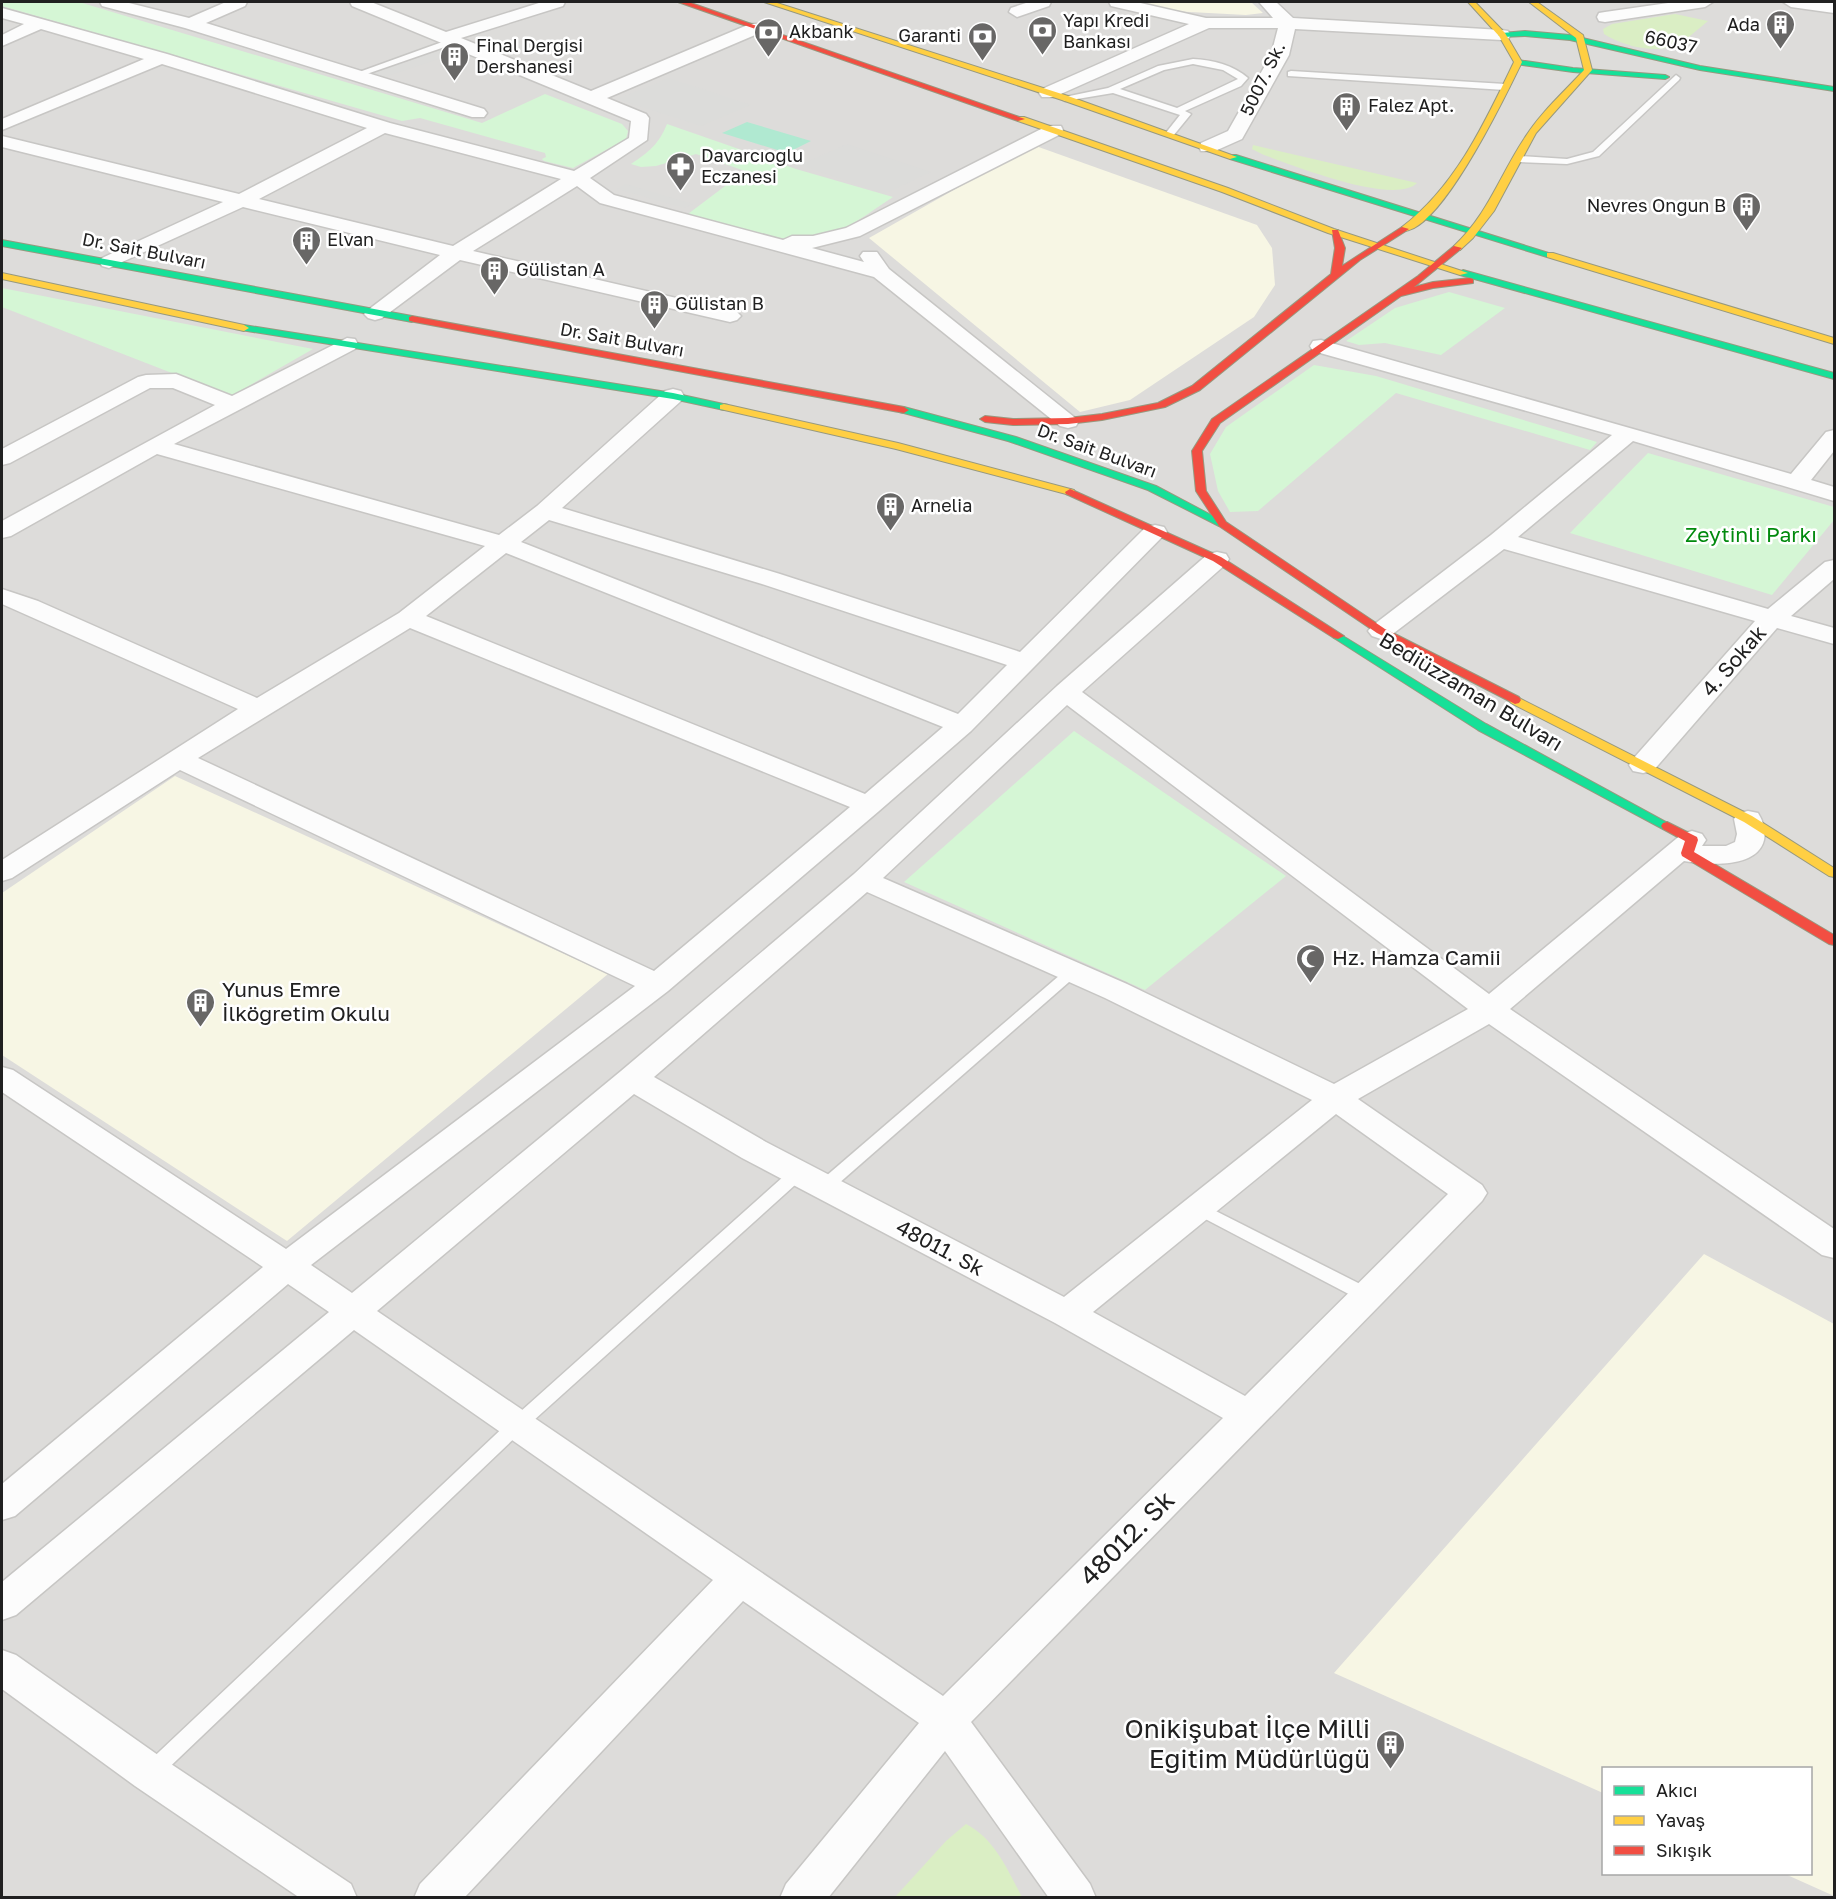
<svg xmlns="http://www.w3.org/2000/svg" width="1836" height="1899" viewBox="0 0 1836 1899" font-family="'Golos Text',sans-serif">
<rect width="100%" height="100%" fill="#eeece8"/>
<path fill="#dddcda" fill-rule="evenodd" d="M 2,2 L 1834,2 L 1834,1897 L 2,1898 ZM 1604,1768 L 1810,1768 L 1810,1874 L 1604,1874 Z"/>
<g fill="#f7f6e4">
<polygon points="1131,2 1251,2 1263,13 1246,15 1171,11"/>
<polygon points="1033,145 1257,225 1272,248 1275,285 1254,317 1130,400 1080,412 869,238"/>
<polygon points="175,776 608,974 287,1241 2,1055 2,893"/>
<polygon points="1704,1254 1834,1324 1834,1896 1785,1874 1810,1874 1810,1768 1604,1768 1603,1793 1334,1673"/>
</g>
<g fill="#dcdcda">
<polygon points="430,44 451,55 382,78 362,71"/>
<polygon points="669,78 751,105 701,126 617,99"/>
<polygon points="847,144 931,172 884,194 800,165"/>
<polygon points="626,184 693,204 684,208 617,189"/>
</g>
<g fill="#daeec4">
<path d="M 1675,14 L 1708,21 C 1698,29 1685,42 1673,46 C 1653,54 1621,45 1604,34 L 1603,29 L 1612,24 Z"/>
<path d="M 1253,145 L 1417,183 C 1394,206 1293,165 1264,155 L 1252,149 Z"/>
<path d="M 966,1824 C 995,1839 1007,1869 1022,1897 L 895,1897 L 946,1841 Z"/>
</g>
<g fill="#d5f6d5">
<polygon points="2,2 79,2 482,123 545,94 622,124 628,131 626,139 573,168 544,161 542,159 546,157 545,153 420,118 402,121 367,111 2,6"/>
<path d="M 667,124 L 796,169 L 893,197 C 876,208 859,221 842,229 C 791,252 738,229 688,214 L 745,171 L 696,154 L 656,166 L 641,167 L 631,164 C 649,152 659,144 667,124 Z"/>
<polygon points="2,288 313,349 231,396 2,307"/>
<polygon points="1449,292 1505,308 1441,355 1385,343 1359,345 1346,341 1395,308"/>
<polygon points="1314,365 1376,376 1597,442 1590,450 1396,393 1258,511 1230,512 1218,491 1210,454 1226,427"/>
<polygon points="1648,453 1834,507 1834,520 1772,595 1570,533"/>
<polygon points="1074,731 1286,876 1145,990 904,882"/>
</g>
<polygon fill="#b0e9d1" points="747,122 811,141 787,153 722,133"/>
<g fill="none" stroke-linecap="round" stroke-linejoin="round">
<defs>
<g id="lane">
<polygon points="456,37 460,40 459,42 358,77 351,75"/>
<path d="M 1193,59 C 1213,60 1233,65 1248,78 L 1241,86 L 1185,111 L 1191,114 L 1173,136 L 1165,134 L 1180,115 L 1113,93 L 1065,101 L 1060,98 L 1108,88 L 1158,66 ZM 1193,64 L 1223,70 L 1238,79 L 1177,108 L 1120,89 L 1164,70 Z"/>
<polygon points="1291,71 1505,84 1509,87 1505,90 1288,76 1288,72"/>
<polygon points="1676,75 1680,78 1679,80 1599,156 1567,164 1518,162 1513,159 1518,156 1567,159 1593,152"/>
<polygon points="1072,967 1077,969 1080,972 1077,975 830,1191 818,1191 816,1187 818,1183 1067,969"/>
<polygon points="799,1166 805,1168 807,1172 805,1176 523,1430 157,1779 150,1782 143,1779 140,1773 143,1767 511,1420 793,1168"/>
<polygon points="1198,1202 1374,1291 1377,1296 1374,1301 1368,1302 1362,1301 1192,1212 1190,1208 1192,1204"/>
</g>
<g id="street">
<polygon points="100,2 125,2 189,18 226,2 247,2 245,6 206,23 484,109 487,113 484,117 472,117 185,28 102,6"/>
<path d="M 350,2 L 371,2 L 446,32 L 542,2 L 565,2 L 563,6 L 461,38 L 591,91 L 750,24 L 762,24 L 765,28 L 762,32 L 607,98 L 646,114 L 649,118 L 647,140 L 590,178 L 614,195 L 783,240 L 792,236 L 813,236 L 846,228 L 1047,126 L 1061,126 L 1063,130 L 1061,134 L 860,236 L 812,248 L 864,262 L 860,256 L 863,252 L 877,252 L 889,269 L 1079,421 L 1076,426 L 1068,428 L 1060,426 L 874,277 L 600,203 L 577,186 L 473,251 L 737,312 L 741,316 L 737,320 L 730,322 L 460,260 L 382,318 L 375,320 L 368,318 L 364,314 L 368,310 L 440,255 L 243,207 L 109,268 L 102,266 L 99,262 L 102,258 L 223,202 L 2,147 L 2,136 L 239,194 L 367,128 L 162,64 L 2,130 L 2,119 L 144,59 L 41,29 L 2,46 L 2,35 L 24,24 L 2,18 L 2,8 L 167,54 L 390,123 L 574,171 L 629,138 L 631,121 L 352,6 ZM 385,133 L 561,179 L 453,246 L 259,199 Z"/>
<polygon points="1029,2 1051,2 1049,6 1017,17 1009,12 1011,8"/>
<polygon points="1109,2 1136,2 1206,18 1273,18 1259,2 1276,2 1293,18 1502,30 1508,31 1511,35 1508,39 1502,40 1295,29 1289,55 1242,139 1215,151 1201,151 1199,147 1201,143 1228,131 1271,55 1278,28 1209,28 1054,97 1042,97 1039,93 1042,89 1189,24 1111,6"/>
<polygon points="1675,2 1713,2 1705,7 1605,22 1599,21 1597,17 1599,13 1605,12"/>
<polygon points="1783,2 1834,3 1834,13 1791,7"/>
<path d="M 347,338 L 355,339 L 358,344 L 355,349 L 174,444 L 499,535 L 537,506 L 665,391 L 673,389 L 681,391 L 684,396 L 681,401 L 562,508 L 780,574 L 1020,652 L 1146,527 L 1155,525 L 1164,527 L 1167,532 L 971,731 L 879,811 L 668,991 L 311,1265 L 352,1293 L 621,1071 L 854,874 L 1057,686 L 1208,554 L 1217,552 L 1226,554 L 1229,559 L 1226,564 L 1082,692 L 1489,994 L 1682,834 L 1692,831 L 1702,834 L 1706,840 L 1702,846 L 1726,846 L 1735,842 L 1737,834 L 1734,819 L 1738,813 L 1748,811 L 1758,813 C 1763,821 1766,830 1764,840 C 1757,869 1707,865 1684,861 L 1510,1009 L 1834,1229 L 1834,1258 L 1822,1255 L 1489,1024 L 1358,1099 L 1482,1185 L 1487,1193 L 1482,1201 L 971,1722 L 1090,1884 L 1096,1898 L 1049,1898 L 945,1751 L 828,1898 L 780,1898 L 786,1884 L 919,1723 L 743,1601 L 464,1898 L 414,1898 L 420,1884 L 713,1580 L 354,1330 L 16,1615 L 2,1620 L 2,1582 L 329,1312 L 288,1284 L 15,1516 L 2,1520 L 2,1484 L 263,1267 L 2,1092 L 2,1067 L 13,1070 L 286,1249 L 635,986 L 180,770 L 12,878 L 2,881 L 2,860 L 238,709 L 2,604 L 2,589 L 38,601 L 257,698 L 399,613 L 485,546 L 157,454 L 11,536 L 2,538 L 2,521 L 215,405 L 173,388 L 150,388 L 10,463 L 2,465 L 2,449 L 138,377 L 146,375 L 176,374 L 232,396 ZM 549,520 L 762,584 L 1007,665 L 958,714 L 521,542 ZM 506,553 L 943,727 L 865,794 L 426,616 ZM 410,628 L 850,807 L 654,971 L 198,758 ZM 1067,705 L 1468,1009 L 1334,1084 L 1127,984 L 883,878 ZM 867,892 L 1105,998 L 1312,1100 L 1064,1297 L 766,1142 L 654,1077 ZM 634,1094 L 742,1158 L 1055,1323 L 1223,1418 L 943,1696 L 377,1311 ZM 1336,1114 L 1448,1194 L 1245,1396 L 1093,1312 Z"/>
<polygon points="1321,340 1791,474 1826,432 1834,430 1834,451 1811,480 1834,487 1834,501 1633,441 1518,537 1768,609 1825,562 1834,560 1834,579 1791,616 1834,628 1834,644 1777,628 1653,771 1643,773 1633,771 1629,765 1633,759 1755,621 1504,549 1390,636 1381,639 1372,636 1368,631 1372,626 1491,535 1612,435 1313,351 1310,346 1313,341"/>
<polygon points="2,1650 16,1655 165,1760 351,1884 357,1898 300,1898 135,1786 2,1689"/>
</g>
<g id="fast">
<polygon points="1525,31 1570,35 1700,66 1834,87 1834,91 1700,70 1570,40 1525,36 1502,37 1498,35 1502,33"/>
<polygon points="1518,60 1573,68 1665,75 1669,77 1665,79 1573,72 1515,64 1514,62"/>
<polygon points="1230,155 1236,155 1555,255 1547,257 1230,159"/>
<polygon points="2,240 412,316 417,319 412,322 2,246"/>
<polygon points="1463,270 1834,373 1834,379 1460,275 1458,273"/>
<polygon points="244,325 673,393 728,405 729,407 724,410 673,399 241,330 239,328"/>
<polygon points="904,407 1016,437 1156,486 1228,524 1227,526 1219,526 1148,490 1008,441 900,412 900,408"/>
<polygon points="1338,633 1486,724 1673,826 1671,829 1663,829 1478,730 1334,638 1332,636 1334,634"/>
</g>
<g id="slow">
<polygon points="764,2 774,2 1068,96 1237,157 1230,159 1062,100"/>
<path d="M 1468,2 L 1475,2 L 1505,33 L 1522,62 C 1507,93 1439,235 1402,231 L 1402,227 C 1456,186 1485,122 1514,62 L 1499,36 Z"/>
<path d="M 1529,2 L 1537,2 L 1583,35 L 1592,70 L 1536,133 L 1494,211 L 1473,238 L 1460,250 L 1454,250 L 1454,246 C 1488,214 1499,177 1524,139 C 1540,113 1564,92 1584,70 L 1576,38 Z"/>
<polygon points="1018,117 1024,117 1228,188 1334,229 1468,273 1460,275 1328,233 1222,192 1018,121"/>
<polygon points="1547,253 1553,253 1834,338 1834,344 1547,257"/>
<polygon points="2,273 244,325 249,328 244,331 2,279"/>
<polygon points="724,404 898,443 1074,490 1075,492 1070,495 896,449 720,409 720,405"/>
<polygon points="1515,696 1752,816 1834,868 1834,877 1829,876 1744,822 1511,703 1509,700 1511,697"/>
</g>
<g id="jam">
<polygon points="678,2 688,2 1025,119 1018,121"/>
<polygon points="1402,227 1409,229 1360,260 1200,390 1165,407 1102,420 1068,424 1013,425 985,422 980,419 985,416 1013,419 1068,418 1102,414 1158,403 1192,386 1331,274 1335,248 1332,230 1338,230 1345,248 1342,266"/>
<polygon points="1454,246 1462,248 1414,287 1433,282 1470,278 1473,279 1473,283 1433,288 1401,296 1220,423 1202,451 1206,491 1226,522 1385,629 1519,697 1521,700 1519,703 1515,704 1377,633 1219,526 1196,491 1192,451 1212,419 1418,276"/>
<polygon points="412,316 904,407 909,410 904,413 409,321 409,317"/>
<polygon points="1070,489 1221,557 1344,636 1338,639 1334,638 1213,561 1066,494 1065,492"/>
<polygon points="1667,822 1697,837 1698,840 1694,852 1834,935 1834,945 1829,944 1682,856 1681,853 1685,841 1663,829 1661,826 1663,823"/>
</g>
</defs>
<use href="#lane" stroke="#c7c6c4" stroke-width="3"/>
<use href="#street" stroke="#c7c6c4" stroke-width="3"/>
<use href="#fast" stroke="#97997f" stroke-width="2"/>
<use href="#slow" stroke="#97997f" stroke-width="2"/>
<use href="#jam" stroke="#97997f" stroke-width="2"/>
<use href="#lane" fill="#fcfcfc" fill-rule="evenodd"/>
<use href="#street" fill="#fcfcfc" fill-rule="evenodd"/>
<use href="#fast" fill="#16e098" fill-rule="evenodd"/>
<use href="#slow" fill="#ffcf43" fill-rule="evenodd"/>
<use href="#jam" fill="#f24e42" fill-rule="evenodd"/>
</g>
<defs>
<symbol id="building-pin" viewBox="-11 -11 22 30"><path d="M0 17L-7.5 6A9.5 9.5 0 1 1 7.5 6Z" fill="#686766" stroke="#fff"/><path d="M-4-6H4V6H1V3H-1V6H-4ZM-2.5-4.3h1.7v1.8h-1.7ZM.8-4.3h1.7v1.8H.8ZM-2.5-1h1.7V.8h-1.7ZM.8-1h1.7V.8H.8Z" fill="#fff"/></symbol>
<symbol id="bank-pin" viewBox="-11 -11 22 30"><path d="M0 17L-7.5 6A9.5 9.5 0 1 1 7.5 6Z" fill="#686766" stroke="#fff"/><path d="M-6-4H6V4H-6ZM0-2.3a2.3 2.3 0 1 0 0 4.6a2.3 2.3 0 1 0 0-4.6Z" fill="#fff"/></symbol>
<symbol id="pharmacy-pin" viewBox="-11 -11 22 30"><path d="M0 17L-7.5 6A9.5 9.5 0 1 1 7.5 6Z" fill="#686766" stroke="#fff"/><path d="M-2-6h4v4h4v4h-4v4h-4v-4h-4v-4h4Z" fill="#fff"/></symbol>
<symbol id="mosque-pin" viewBox="-11 -11 22 30"><path d="M0 17L-7.5 6A9.5 9.5 0 1 1 7.5 6Z" fill="#686766" stroke="#fff"/><path d="M3.5-4.9A6 6 0 1 0 3.5 4.9A5 5 0 1 1 3.5-4.9Z" fill="#fff"/></symbol>
</defs>
<g fill-rule="evenodd">
<use href="#building-pin" x="1764" y="8" width="33" height="45"/>
<use href="#bank-pin" x="1026" y="14" width="33" height="45"/>
<use href="#bank-pin" x="752" y="16" width="33" height="45"/>
<use href="#bank-pin" x="966" y="20" width="33" height="45"/>
<use href="#building-pin" x="438" y="40" width="33" height="45"/>
<use href="#building-pin" x="1330" y="90" width="33" height="45"/>
<use href="#pharmacy-pin" x="664" y="150" width="33" height="45"/>
<use href="#building-pin" x="1730" y="190" width="33" height="45"/>
<use href="#building-pin" x="290" y="224" width="33" height="45"/>
<use href="#building-pin" x="478" y="254" width="33" height="45"/>
<use href="#building-pin" x="638" y="288" width="33" height="45"/>
<use href="#building-pin" x="874" y="490" width="33" height="45"/>
<use href="#mosque-pin" x="1294" y="942" width="33" height="45"/>
<use href="#building-pin" x="184" y="986" width="33" height="45"/>
<use href="#building-pin" x="1374" y="1728" width="33" height="45"/>
</g>
<g text-anchor="middle" stroke-width="5" stroke-linejoin="round" paint-order="stroke">
<g font-size="18" fill="#202020" stroke="#fff" text-anchor="start">
<text x="1063" y="27">Yapı Kredi<tspan x="1063" dy="21">Bankası</tspan></text>
<text x="1760" y="31" text-anchor="end">Ada</text>
<text x="789" y="38">Akbank</text>
<text x="961" y="42" text-anchor="end">Garanti</text>
<text x="476" y="52">Final Dergisi<tspan x="476" dy="21">Dershanesi</tspan></text>
<text x="1368" y="112">Falez Apt.</text>
<text x="701" y="162">Davarcıoğlu<tspan x="701" dy="21">Eczanesi</tspan></text>
<text x="1726" y="212" text-anchor="end">Nevres Ongun B</text>
<text x="327" y="246">Elvan</text>
<text x="516" y="276">Gülistan A</text>
<text x="675" y="310">Gülistan B</text>
<text x="911" y="512">Arnelia</text>
</g>
<g font-size="18" fill="#202020" stroke="#fff">
<text transform="translate(1671 42) rotate(12)" y="6">66037</text>
<text transform="translate(1263 79) rotate(-64)" y="6">5007. Sk.</text>
<text transform="translate(144 251) rotate(11)" y="6">Dr. Sait Bulvarı</text>
<text transform="translate(622 340) rotate(10)" y="6">Dr. Sait Bulvarı</text>
<text transform="translate(1097 451) rotate(20)" y="6">Dr. Sait Bulvarı</text>
</g>
<g font-size="21" fill="#028a0e" stroke="#fff">
<text x="1751" y="542">Zeytinli Parkı</text>
</g>
<g font-size="21" fill="#202020" stroke="#fff">
<text transform="translate(1734 661) rotate(-49)" y="7">4. Sokak</text>
<text transform="translate(1471 692) rotate(31)" y="7">Bediüzzaman Bulvarı</text>
<text transform="translate(940 1248) rotate(28)" y="7">48011. Sk</text>
</g>
<g font-size="21" fill="#202020" stroke="#fff" text-anchor="start">
<text x="1332" y="965">Hz. Hamza Camii</text>
<text x="222" y="997">Yunus Emre<tspan x="222" dy="24">İlköğretim Okulu</tspan></text>
</g>
<g font-size="26" fill="#202020" stroke="#fff">
<text transform="translate(1127 1538) rotate(-45)" y="9">48012. Sk</text>
</g>
<g font-size="26" fill="#202020" stroke="#fff" text-anchor="end">
<text x="1370" y="1738">Onikişubat İlçe Milli<tspan x="1370" dy="30">Eğitim Müdürlüğü</tspan></text>
</g>
</g>
<rect width="1836" height="1899" fill="none" stroke="#202020" stroke-width="6"/>
<rect x="1602" y="1767" width="210" height="108" fill="#ffffff" stroke="#a6a6a6" stroke-width="1.5"/>
<rect x="1614" y="1786" width="30" height="9" fill="#16e098" stroke="#a6a6a6" stroke-width="1.5"/>
<text x="1656" y="1797" font-size="18" fill="#202020">Akıcı</text>
<rect x="1614" y="1816" width="30" height="9" fill="#ffcf43" stroke="#a6a6a6" stroke-width="1.5"/>
<text x="1656" y="1827" font-size="18" fill="#202020">Yavaş</text>
<rect x="1614" y="1846" width="30" height="9" fill="#f24e42" stroke="#a6a6a6" stroke-width="1.5"/>
<text x="1656" y="1857" font-size="18" fill="#202020">Sıkışık</text>
</svg>
